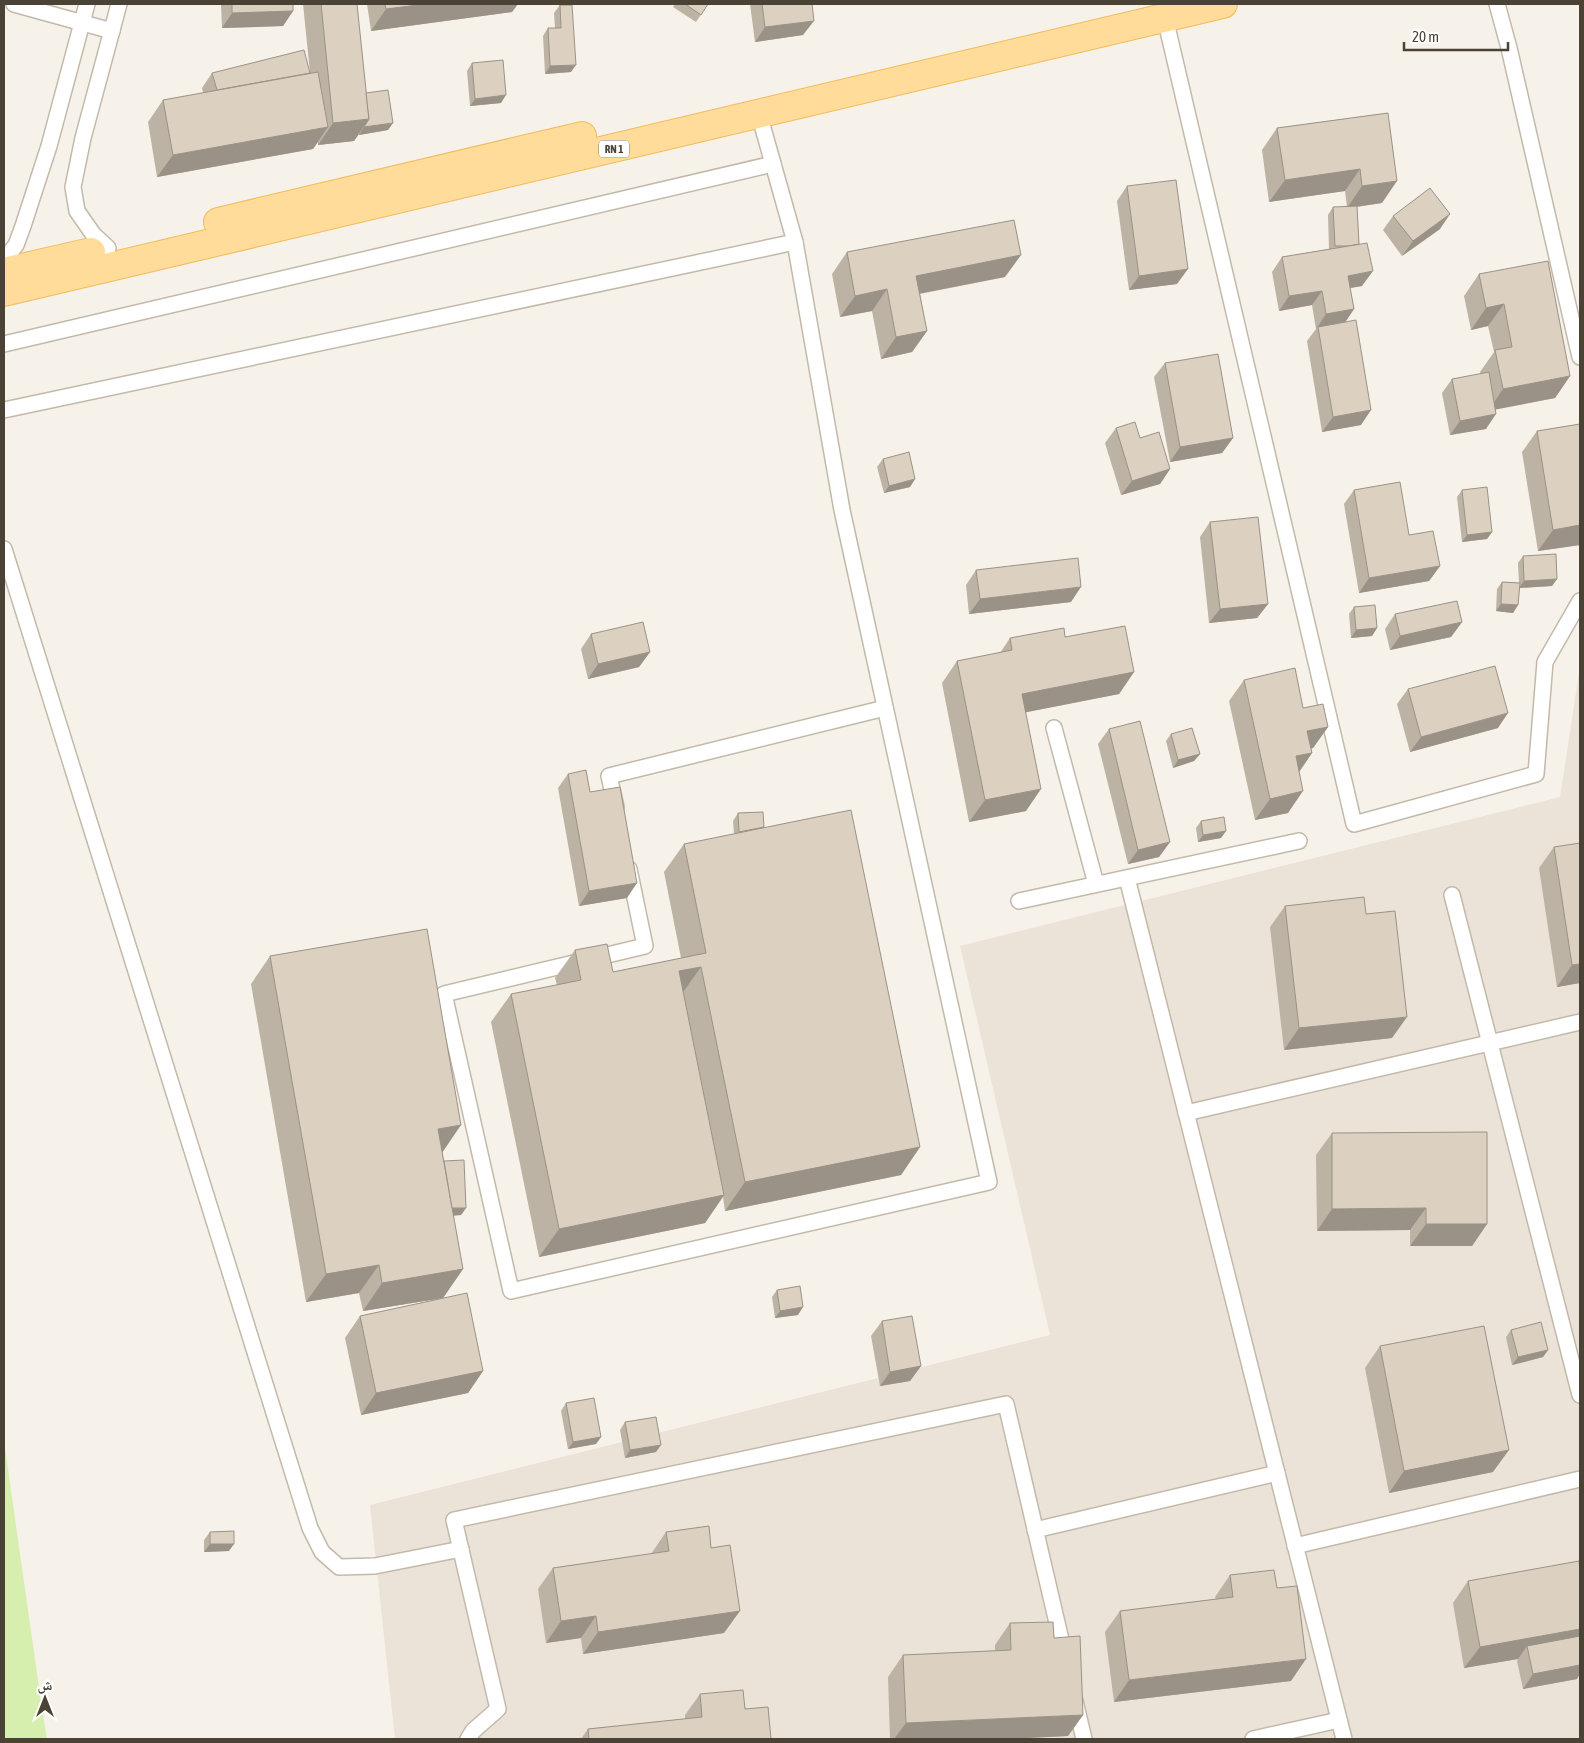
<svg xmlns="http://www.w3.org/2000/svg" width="1584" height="1743" viewBox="0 0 1584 1743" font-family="'Asap Condensed','Noto Naskh Arabic',sans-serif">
<rect width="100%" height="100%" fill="#f6f2e9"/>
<polygon fill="#ebe3d7" points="1580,666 1580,1739 395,1739 370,1505 1050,1335 960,946 1560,797"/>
<polygon fill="#d6eeae" points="4,1441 41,1702 47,1739 4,1739"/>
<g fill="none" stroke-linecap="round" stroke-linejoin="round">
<defs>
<g id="service">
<polyline points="14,4 112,31"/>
<polyline points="1497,4 1509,48 1580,357"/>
<polyline points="1165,18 1354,824 1536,774 1545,662 1580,601"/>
<polyline points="108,248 93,234 77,211 73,187 83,138 119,4"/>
<polyline points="4,260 16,245 23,226 49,146 87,4"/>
<polyline points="4,344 773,164"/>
<polyline points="4,410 795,242"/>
<polyline points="4,549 310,1528 322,1552 339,1567 375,1566 461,1549"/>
<polyline points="1054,728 1096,884"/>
<polyline points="616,807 609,776 885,708"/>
<polyline points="629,869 645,946 444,994 511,1291 989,1182 842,510 795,242 759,114"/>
<polyline points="1127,878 1344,1739"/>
<polyline points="1452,895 1580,1395"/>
<polyline points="1019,901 1299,841"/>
<polyline points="1186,1113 1580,1022"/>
<polyline points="1035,1530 1277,1473"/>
<polyline points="1295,1546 1580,1479"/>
<polyline points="1075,1701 1084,1739"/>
<polyline points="468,1739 473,1731 498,1709 454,1520 1006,1404 1065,1657"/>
<polyline points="1253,1739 1339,1720"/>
</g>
<g id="primary">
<polyline points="218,222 582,136"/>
<polyline points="4,272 91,252"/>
<polyline points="4,292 1223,4"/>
</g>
</defs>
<use href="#service" stroke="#c3b9ab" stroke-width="18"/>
<use href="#primary" stroke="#f1bb5d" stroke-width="30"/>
<use href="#service" stroke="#fff" stroke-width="15"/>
<use href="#primary" stroke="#ffdc9a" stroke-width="28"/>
</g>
<g fill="#bdb3a5">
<polygon points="221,4 293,4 293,11 283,26 222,28"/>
<polygon points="303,4 357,4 366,93 393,123 388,130 359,135 359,134 354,141 318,145 318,142 313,149 157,177 148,122 163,100 203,93 202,88 212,73 310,73"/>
<polygon points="367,4 518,4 512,12 371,31"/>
<polygon points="675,4 708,4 696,22 673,7"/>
<polygon points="750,4 812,4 803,35 755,42"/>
<polygon points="560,5 571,72 545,74 543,36 548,28 555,28 554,13"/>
<polygon points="472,63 501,103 470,106 467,71"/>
<polygon points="1388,113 1382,203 1357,207 1359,244 1362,286 1350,288 1354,309 1345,322 1361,425 1322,432 1307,341 1316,329 1312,305 1279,311 1272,272 1282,257 1329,249 1328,215 1333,207 1347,207 1345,191 1269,202 1262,150 1277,128"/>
<polygon points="1127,186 1177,284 1129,290 1117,201"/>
<polygon points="1393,216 1440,229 1402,256 1383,230"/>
<polygon points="847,252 1005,277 920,294 927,331 912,352 881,359 872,311 840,317 832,274"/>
<polygon points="1479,274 1570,376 1555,398 1495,409 1486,429 1450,435 1442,393 1452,379 1481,374 1480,372 1494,352 1488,326 1471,330 1464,296"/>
<polygon points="1165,363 1233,438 1222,453 1170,462 1154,377"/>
<polygon points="1580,424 1580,545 1538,551 1522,452 1537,431"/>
<polygon points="1116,428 1140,438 1170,469 1160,484 1121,495 1105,443"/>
<polygon points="883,459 915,479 910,487 884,493 877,467"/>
<polygon points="1354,490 1409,535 1440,566 1429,581 1359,593 1344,504"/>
<polygon points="1462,490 1492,532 1487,539 1462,542 1457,497"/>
<polygon points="1210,522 1268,604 1257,618 1209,623 1200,537"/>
<polygon points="1523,556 1557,579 1552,586 1519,588 1518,605 1513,613 1496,611 1497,589 1502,582 1519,583 1518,563"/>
<polygon points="976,570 1071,602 969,614 966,585"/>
<polygon points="1354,607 1377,628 1372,636 1351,638 1349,614"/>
<polygon points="1395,614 1462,622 1451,637 1390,650 1385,629"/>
<polygon points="591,634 650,652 639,667 588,679 581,649"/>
<polygon points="1010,638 1134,672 1119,694 1026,712 1026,811 969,822 942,683 957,661 1000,653"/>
<polygon points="1244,680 1303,708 1328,727 1313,748 1311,749 1312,753 1299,772 1288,813 1255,820 1229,701"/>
<polygon points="1408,689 1498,728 1410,752 1397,704"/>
<polygon points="1109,729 1170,842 1159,857 1128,864 1098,744"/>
<polygon points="1171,734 1200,754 1194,761 1173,768 1166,741"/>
<polygon points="568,774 590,792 627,898 579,906 558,788"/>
<polygon points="738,813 764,827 920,1147 901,1175 725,1211 723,1197 705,1223 539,1257 491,1022 511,994 557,985 555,978 575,950 613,972 681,958 664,872 684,844 734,834 733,821"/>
<polygon points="1201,821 1226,831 1221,838 1198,842 1196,828"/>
<polygon points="1554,847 1580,983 1557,987 1539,868"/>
<polygon points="1285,906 1366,914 1392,1038 1284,1050 1270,927"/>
<polygon points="270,956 442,1152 444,1161 466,1208 461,1215 453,1216 463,1269 443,1298 363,1311 359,1293 306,1302 251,984"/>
<polygon points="1332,1133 1487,1224 1472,1246 1410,1246 1410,1230 1317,1231 1316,1155"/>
<polygon points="777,1290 798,1315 775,1318 772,1297"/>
<polygon points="360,1316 483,1371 468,1393 361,1415 345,1338"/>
<polygon points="882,1321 921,1366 910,1381 880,1386 871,1336"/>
<polygon points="1511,1330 1548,1350 1543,1357 1512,1365 1506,1337"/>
<polygon points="1380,1346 1493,1472 1389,1493 1365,1368"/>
<polygon points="566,1403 601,1437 596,1444 568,1449 561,1411"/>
<polygon points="625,1422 656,1452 625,1458 620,1430"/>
<polygon points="210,1532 229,1551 204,1552 204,1540"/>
<polygon points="666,1532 711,1548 724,1633 583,1654 581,1638 546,1643 538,1589 553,1568 651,1554"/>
<polygon points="1230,1575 1277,1588 1291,1681 1114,1702 1105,1632 1120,1611 1216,1599 1215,1597"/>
<polygon points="1468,1581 1577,1679 1523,1689 1517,1661 1518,1659 1464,1668 1453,1603"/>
<polygon points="1010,1623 1054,1638 1083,1715 1068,1736 1007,1739 890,1739 888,1677 903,1655 995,1651 995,1645"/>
<polygon points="700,1694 745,1709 771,1739 581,1739 588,1729 685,1719 685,1715"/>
</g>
<g fill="#9a9286">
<polygon points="426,4 518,4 512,12 371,31 386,9"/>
<polygon points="293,11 283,26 222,28 232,13"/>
<polygon points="814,21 803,35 755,42 765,27"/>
<polygon points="576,65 571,72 545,74 550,66"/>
<polygon points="506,95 501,103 470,106 475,99"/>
<polygon points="369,119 354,141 318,145 333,123"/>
<polygon points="393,123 388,130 359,135 364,127"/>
<polygon points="328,127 313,149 157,177 173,155"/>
<polygon points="1360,169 1345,191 1269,202 1285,180"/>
<polygon points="1397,181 1382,203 1347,208 1362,186"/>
<polygon points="1450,214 1440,229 1402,256 1413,241"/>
<polygon points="1021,255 1005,277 901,297 916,276"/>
<polygon points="1188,269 1177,284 1129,290 1139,276"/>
<polygon points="1373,271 1362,286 1338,290 1348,276"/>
<polygon points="887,289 872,311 840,317 855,296"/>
<polygon points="1322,291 1312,305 1279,311 1289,296"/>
<polygon points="1504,304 1488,326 1471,330 1486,308"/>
<polygon points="1354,309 1344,324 1318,327 1316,329 1326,314"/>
<polygon points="927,331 912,352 881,359 896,337"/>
<polygon points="1570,376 1555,398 1488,411 1503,389"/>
<polygon points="1371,410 1361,425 1322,432 1333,417"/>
<polygon points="1496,414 1486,429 1450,435 1460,421"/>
<polygon points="1233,438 1222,453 1170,462 1180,447"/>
<polygon points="1170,469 1160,484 1121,495 1132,481"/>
<polygon points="915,479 910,487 884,493 889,486"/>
<polygon points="1580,525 1580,545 1538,551 1553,530"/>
<polygon points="1492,532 1487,539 1462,542 1467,535"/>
<polygon points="1440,566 1429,581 1359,593 1369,578"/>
<polygon points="1557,579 1552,586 1519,588 1524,581"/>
<polygon points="1081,587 1071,602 969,614 980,599"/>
<polygon points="1268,604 1257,618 1209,623 1220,609"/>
<polygon points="1501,604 1518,605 1513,613 1496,611"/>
<polygon points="1462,622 1451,637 1390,650 1400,636"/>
<polygon points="1377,628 1372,636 1351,638 1356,630"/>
<polygon points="650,652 639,667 588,679 598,664"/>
<polygon points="1134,672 1119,694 1007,716 1022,694"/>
<polygon points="1508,713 1498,728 1410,752 1421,737"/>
<polygon points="1328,727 1313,748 1292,753 1307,731"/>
<polygon points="1312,753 1297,775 1296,756"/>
<polygon points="1200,754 1194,761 1173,768 1178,760"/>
<polygon points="1041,789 1026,811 969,822 985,800"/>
<polygon points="1303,791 1288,813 1255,820 1270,799"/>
<polygon points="1226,831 1221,838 1198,842 1203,835"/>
<polygon points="1170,842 1159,857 1128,864 1138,850"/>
<polygon points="637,883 627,898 579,906 589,891"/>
<polygon points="1580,964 1580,983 1557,987 1572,965"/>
<polygon points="701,967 681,995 679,971"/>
<polygon points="1407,1017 1392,1038 1284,1050 1299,1028"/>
<polygon points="461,1125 442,1153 438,1129"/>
<polygon points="920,1147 901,1175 725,1211 745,1182"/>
<polygon points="724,1195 705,1223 539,1257 559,1229"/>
<polygon points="466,1208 461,1215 436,1216 441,1209"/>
<polygon points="1426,1208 1410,1230 1317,1231 1332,1209"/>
<polygon points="1426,1224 1487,1224 1472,1246 1410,1246"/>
<polygon points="379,1265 359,1293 306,1302 326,1274"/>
<polygon points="463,1269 443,1298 363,1311 382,1283"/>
<polygon points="803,1307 798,1315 775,1318 780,1311"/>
<polygon points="1548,1350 1543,1357 1512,1365 1518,1357"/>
<polygon points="921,1366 910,1381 880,1386 890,1372"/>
<polygon points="483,1371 468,1393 361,1415 376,1393"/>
<polygon points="601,1437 596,1444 568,1449 573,1442"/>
<polygon points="661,1445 656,1452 625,1458 630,1450"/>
<polygon points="1509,1450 1493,1472 1389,1493 1404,1471"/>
<polygon points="210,1544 234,1544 229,1551 204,1552"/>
<polygon points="740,1611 724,1633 583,1654 598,1632"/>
<polygon points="596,1616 581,1638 546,1643 561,1621"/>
<polygon points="1580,1629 1580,1642 1527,1646 1518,1659 1464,1668 1480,1647"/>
<polygon points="1306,1659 1291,1681 1114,1702 1129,1680"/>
<polygon points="1580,1665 1580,1674 1577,1679 1523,1689 1533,1674"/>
<polygon points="1083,1715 1068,1736 1007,1739 894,1739 906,1723"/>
</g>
<g fill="#dcd0c0" stroke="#9a9286">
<polygon points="232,4 293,4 293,11 232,13"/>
<polygon points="321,4 357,4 369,119 333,123"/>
<polygon points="385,4 426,4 386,9"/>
<polygon points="685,4 708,4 701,15"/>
<polygon points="762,4 812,4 814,21 765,27"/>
<polygon points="560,5 572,5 576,65 550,66 548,28 561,28"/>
<polygon points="304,50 310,73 217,90 212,73"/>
<polygon points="503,60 506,95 475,99 472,63"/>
<polygon points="318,72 328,127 173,155 163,100"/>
<polygon points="388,90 393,123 364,127 369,119 366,93"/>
<polygon points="1388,113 1397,181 1362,186 1360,169 1285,180 1277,128"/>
<polygon points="1176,180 1188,269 1139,276 1127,186"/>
<polygon points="1430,188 1450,214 1413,241 1393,216"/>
<polygon points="1357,206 1359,244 1349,246 1335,246 1333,207"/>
<polygon points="1014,220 1021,255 916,276 927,331 896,337 887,289 855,296 847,252"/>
<polygon points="1367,243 1373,271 1348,276 1354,309 1326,314 1322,291 1289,296 1282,257"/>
<polygon points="1548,261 1570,376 1503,389 1495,350 1512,347 1504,304 1486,308 1479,274"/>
<polygon points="1356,320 1371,410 1333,417 1318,327"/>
<polygon points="1218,354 1233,438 1180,447 1165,363"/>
<polygon points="1489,372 1496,414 1460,421 1452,379"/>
<polygon points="1135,422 1140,438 1159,432 1170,469 1132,481 1116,428"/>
<polygon points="1580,424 1580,525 1553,530 1537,431"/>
<polygon points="909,452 915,479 889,486 883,459"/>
<polygon points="1400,482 1409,535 1433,531 1440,566 1369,578 1354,490"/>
<polygon points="1487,487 1492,532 1467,535 1462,490"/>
<polygon points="1258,517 1268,604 1220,609 1210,522"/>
<polygon points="1556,554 1557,579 1524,581 1523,556"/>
<polygon points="1078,558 1081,587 980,599 976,570"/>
<polygon points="1502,582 1520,583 1518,605 1501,604"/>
<polygon points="1457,601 1462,622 1400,636 1395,614"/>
<polygon points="1375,605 1377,628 1356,630 1354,607"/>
<polygon points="643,622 650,652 598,664 591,634"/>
<polygon points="1125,626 1134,672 1022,694 1041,789 985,800 957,661 1012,650 1010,638 1064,628 1065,637"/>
<polygon points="1495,666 1508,713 1421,737 1408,689"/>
<polygon points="1295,668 1303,708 1323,704 1328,727 1307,731 1312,753 1296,756 1303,791 1270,799 1244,680"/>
<polygon points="1140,721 1170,842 1138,850 1109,729"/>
<polygon points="1192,728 1200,754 1178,760 1171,734"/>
<polygon points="586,770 590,792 620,787 637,883 589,891 568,774"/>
<polygon points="851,810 920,1147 745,1182 701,967 679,971 724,1195 559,1229 511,994 581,980 575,950 607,944 613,972 706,953 684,844"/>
<polygon points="763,812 764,827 739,832 738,813"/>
<polygon points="1224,817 1226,831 1203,835 1201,821"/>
<polygon points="1580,843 1580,964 1572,965 1554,847"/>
<polygon points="1364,897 1366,914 1395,911 1407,1017 1299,1028 1285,906"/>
<polygon points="427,929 461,1125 438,1129 463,1269 382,1283 379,1265 326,1274 270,956"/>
<polygon points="1487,1132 1487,1224 1426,1224 1426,1208 1332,1209 1332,1133"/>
<polygon points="464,1160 466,1208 452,1208 444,1161"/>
<polygon points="800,1286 803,1307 780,1311 777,1290"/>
<polygon points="467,1293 483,1371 376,1393 360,1316"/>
<polygon points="912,1316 921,1366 890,1372 882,1321"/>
<polygon points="1541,1322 1548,1350 1518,1357 1511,1330"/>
<polygon points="1484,1326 1509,1450 1404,1471 1380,1346"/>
<polygon points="594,1398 601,1437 573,1442 566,1403"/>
<polygon points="656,1417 661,1445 630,1450 625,1422"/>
<polygon points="709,1526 711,1548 730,1545 740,1611 598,1632 596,1616 561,1621 553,1568 669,1551 666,1532"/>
<polygon points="234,1531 234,1544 210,1544 210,1532"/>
<polygon points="1579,1561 1580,1569 1580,1629 1480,1647 1468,1581"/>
<polygon points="1274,1570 1277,1588 1297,1586 1306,1659 1129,1680 1120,1611 1233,1597 1230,1575"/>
<polygon points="1053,1622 1054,1638 1080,1636 1083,1715 906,1723 903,1655 1011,1650 1010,1623"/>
<polygon points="1580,1636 1580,1665 1533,1674 1527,1646"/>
<polygon points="743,1690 745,1709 768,1707 771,1739 589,1739 588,1729 702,1717 700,1694"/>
</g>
<g text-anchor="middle" stroke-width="4" stroke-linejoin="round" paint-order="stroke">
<rect fill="#fff" stroke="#817b72" stroke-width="1" x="599" y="140.5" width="30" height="17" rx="4"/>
<g font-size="11" font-weight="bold" fill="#4b4236">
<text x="614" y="153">RN 1</text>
</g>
</g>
<rect width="1584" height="1743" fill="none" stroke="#4b4236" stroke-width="10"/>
<g transform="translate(45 1698)" stroke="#ffffff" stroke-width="4" paint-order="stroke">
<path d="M0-4L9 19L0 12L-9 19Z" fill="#4b4236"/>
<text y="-8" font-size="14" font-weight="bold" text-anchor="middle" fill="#4b4236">ش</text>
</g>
<path d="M1404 42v8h104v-8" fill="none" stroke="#4b4236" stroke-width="2.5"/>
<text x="1412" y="42" font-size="15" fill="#4b4236" stroke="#ffffff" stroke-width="4" paint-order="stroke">20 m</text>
</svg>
